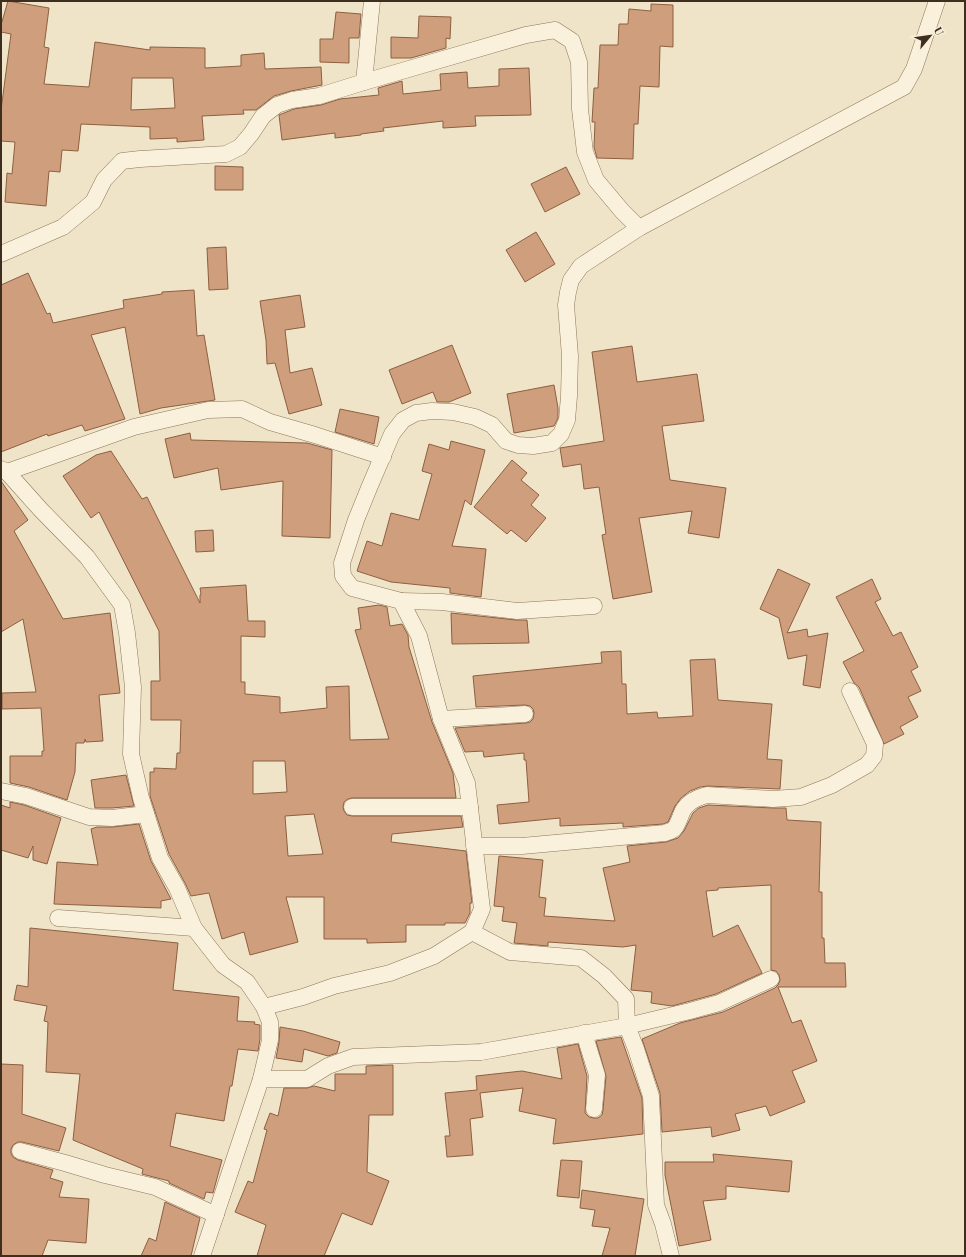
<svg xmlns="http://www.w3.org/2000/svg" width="966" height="1257" viewBox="0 0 966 1257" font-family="'Playfair Display',serif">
<rect width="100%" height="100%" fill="#f0e4c8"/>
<g fill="#cf9f7d" stroke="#8d5f41" fill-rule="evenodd">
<path d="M 8,1 L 49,8 L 44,47 L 49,48 L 44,84 L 89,87 L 95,42 L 150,50 L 150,47 L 205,48 L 205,68 L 241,66 L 241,55 L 264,53 L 265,69 L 321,67 L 322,85 L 291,91 L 274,96 L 256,110 L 243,110 L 244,114 L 202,116 L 204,140 L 177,142 L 177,138 L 150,139 L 150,127 L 81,124 L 78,151 L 62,150 L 60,172 L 49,171 L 46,206 L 5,202 L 7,173 L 12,174 L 15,142 L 1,141 L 1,110 L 11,34 L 1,32 L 1,25 ZM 132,78 L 173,78 L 175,108 L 131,110 Z"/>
<polygon points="651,4 673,5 673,47 660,46 659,87 640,86 638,124 634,124 633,159 597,158 594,147 595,122 592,122 594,88 598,88 600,45 618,45 619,24 628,24 629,9 651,11"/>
<polygon points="336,12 361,14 359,38 349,38 349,63 320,62 320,39 333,39"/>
<polygon points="419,16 451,17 450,39 446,38 446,48 411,58 391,58 391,37 418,38"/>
<polygon points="529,68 531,115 475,116 476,126 443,128 443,121 383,128 384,131 361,134 361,135 335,138 335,133 282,140 279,115 294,109 321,105 340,99 379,95 378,88 402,81 403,94 441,90 440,74 467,72 468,88 499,86 499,69"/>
<polygon points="215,166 243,167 243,190 215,190"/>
<polygon points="566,167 580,194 545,212 531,184"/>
<polygon points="536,232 555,264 525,282 506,250"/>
<polygon points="226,247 228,289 209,290 207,248"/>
<polygon points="28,273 47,314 50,313 53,323 124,308 123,300 162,294 162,292 194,290 197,336 204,335 215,400 161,408 140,414 125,327 91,335 125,419 85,431 82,425 48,436 47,434 1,452 1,285"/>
<polygon points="300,295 305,327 285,330 290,373 312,368 322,405 289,414 275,363 267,364 266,340 260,301"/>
<polygon points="452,345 471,393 449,402 437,402 433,392 402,404 389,370"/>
<polygon points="632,346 637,382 697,374 704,421 662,426 670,480 726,488 719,538 688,533 692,511 639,518 652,592 613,599 602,535 606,534 599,487 584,489 581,464 563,467 560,448 604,441 592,352"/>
<polygon points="554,385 558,408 558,418 554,426 514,433 507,394"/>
<polygon points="340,409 379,417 374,444 335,432"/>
<polygon points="190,433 191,440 307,443 332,450 330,538 282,536 283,481 221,490 218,468 174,478 165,439"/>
<polygon points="451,441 485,450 471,505 465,500 452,546 486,549 481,597 450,593 450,588 391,582 357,571 367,541 382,546 391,513 419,520 432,474 422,471 429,444 449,450"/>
<path d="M 111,451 L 142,499 L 147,497 L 200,603 L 200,595 L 201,594 L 200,588 L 246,585 L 248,621 L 265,621 L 265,637 L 241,636 L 241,682 L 245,682 L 245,694 L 280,697 L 280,713 L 327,708 L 326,687 L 349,686 L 350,740 L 389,739 L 355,630 L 361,629 L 358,608 L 379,605 L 387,607 L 390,626 L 402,624 L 408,635 L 409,647 L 432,722 L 453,773 L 456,798 L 352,798 L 348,799 L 344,802 L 343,807 L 344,811 L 347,815 L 352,816 L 461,816 L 463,827 L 392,834 L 391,842 L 466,851 L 472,903 L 470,903 L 470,913 L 465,923 L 445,923 L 445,925 L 406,925 L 406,942 L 367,943 L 367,939 L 324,939 L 324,897 L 286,897 L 298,942 L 250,955 L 244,932 L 222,939 L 209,893 L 191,896 L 185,883 L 169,854 L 150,796 L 150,772 L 154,772 L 154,768 L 176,769 L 177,753 L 180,753 L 181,720 L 151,720 L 151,681 L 160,681 L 159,631 L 99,512 L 91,518 L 63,476 L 96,455 ZM 253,761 L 285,761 L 287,792 L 253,794 ZM 314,814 L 323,854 L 288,856 L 285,816 Z"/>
<polygon points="512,460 527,473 521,480 539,495 531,505 546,518 526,542 511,530 507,534 474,507"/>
<polygon points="1,481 28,520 14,531 63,619 110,613 120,693 99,695 103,741 86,742 85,739 84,743 76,743 75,772 67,800 29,787 10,783 10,756 42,756 42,751 44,751 41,708 2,709 2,693 36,692 23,619 1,632"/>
<polygon points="213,530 214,551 196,552 195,531"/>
<polygon points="778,569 810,584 787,633 807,629 808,637 828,633 820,688 803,685 807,655 788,659 779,618 760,609"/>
<polygon points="872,579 881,599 875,602 893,636 901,632 918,667 911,671 921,691 908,697 918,717 900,727 904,734 884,744 859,687 854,683 843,662 864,651 836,597"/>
<polygon points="451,613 516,620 527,620 529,643 452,644"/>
<polygon points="621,651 622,684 626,684 627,714 657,712 658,718 693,716 690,660 715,659 718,700 772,704 767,759 782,760 780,789 708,786 700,787 690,791 681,798 675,806 668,822 663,824 623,827 623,823 560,826 560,818 499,824 497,805 529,802 526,760 524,760 524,753 484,757 483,751 465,752 455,728 526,723 530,722 533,719 534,713 533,709 530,706 525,705 476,707 473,676 602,663 601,652"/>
<polygon points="126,775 134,806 112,808 95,808 91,780"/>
<polygon points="10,802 24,805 61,818 47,864 33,860 33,846 28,858 1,850 1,805 10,808"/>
<polygon points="708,805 773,808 786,808 787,820 821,822 819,892 822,892 822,938 824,938 825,963 845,963 846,987 778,987 792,1023 801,1020 817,1061 792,1071 805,1102 770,1116 766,1106 735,1114 740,1130 712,1137 711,1127 662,1132 660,1093 642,1039 680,1023 723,1012 775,988 778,985 780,980 779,975 776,971 771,970 771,885 718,888 718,890 706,891 713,937 738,925 762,973 716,994 672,1006 651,1003 652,992 631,990 636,945 623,947 548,942 548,946 514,943 517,923 502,921 504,907 494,906 499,856 543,860 539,897 546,898 544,916 615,921 603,868 630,862 627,846 666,842 678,838 684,831 693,813 699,808"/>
<polygon points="139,824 151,861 171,899 161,901 161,908 54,904 57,862 98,865 91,829 97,827 113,827"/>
<polygon points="30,928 178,943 173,990 239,997 237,1021 255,1022 254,1024 260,1025 260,1039 258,1051 238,1049 232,1086 230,1086 224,1121 176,1113 170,1146 222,1160 213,1193 206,1192 204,1199 169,1183 169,1181 142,1174 143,1169 73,1140 80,1074 46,1072 48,1022 44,1021 47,1006 14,1000 17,985 28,987"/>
<polygon points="280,1027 303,1031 340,1042 337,1053 328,1056 304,1049 302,1062 276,1058 279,1042"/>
<polygon points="621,1037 642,1098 643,1134 553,1144 556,1119 519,1111 523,1088 480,1093 483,1117 470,1119 473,1155 447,1157 445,1136 450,1136 445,1093 477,1090 476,1076 522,1071 562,1079 557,1048 578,1044 587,1076 585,1113 589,1117 594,1118 598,1118 602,1115 603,1110 606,1076 596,1041"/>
<polygon points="1,1064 23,1065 22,1114 66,1128 59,1151 22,1142 18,1142 13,1145 11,1149 11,1153 13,1157 18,1160 53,1170 50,1178 63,1182 59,1197 89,1199 86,1243 48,1240 42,1256 1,1256"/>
<polygon points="393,1065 393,1115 369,1115 367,1172 389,1181 372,1225 342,1213 324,1256 257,1256 266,1225 235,1212 248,1181 253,1183 267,1130 264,1129 270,1113 278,1116 284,1088 307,1088 314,1086 335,1091 335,1074 366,1074 366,1066"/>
<polygon points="713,1154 792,1161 789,1192 726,1186 726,1199 703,1201 711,1240 679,1246 665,1175 665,1162 714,1162"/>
<polygon points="561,1160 582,1161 579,1198 557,1196"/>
<polygon points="582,1190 644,1199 635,1256 602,1256 610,1228 592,1226 595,1210 580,1208"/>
<polygon points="165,1202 200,1218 191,1256 141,1256 149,1238 156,1241"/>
</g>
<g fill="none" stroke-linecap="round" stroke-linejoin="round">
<defs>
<g id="street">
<polyline points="364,82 372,1"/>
<polyline points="1,254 63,227 93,202 104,180 122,161 140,159 226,154 240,147 251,134 263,116 277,105 292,100 319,96 364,82 526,35 555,30 572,41 579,62 580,109 585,152 596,180 622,211 639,228"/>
<polyline points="1,469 7,472 41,510 87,557 122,605 127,633 133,687 131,754 141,798 160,858 177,888 194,928 223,965 247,982 264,1007 270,1022 270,1040 261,1079 202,1256"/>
<polyline points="7,472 134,427 208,410 242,409 270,422 315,435 383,457"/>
<polyline points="401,601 442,602 517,611 594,606"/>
<polyline points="441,719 525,714"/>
<polyline points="1,791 26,796 89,817 112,818 146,814"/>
<polyline points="352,807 470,807"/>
<path d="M 474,846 L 522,846 L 665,833 C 667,832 672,831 674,829 C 677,826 679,820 681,815 C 685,803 695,798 707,795 L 773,799 L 801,797 L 832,785 L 867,765 L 874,756 L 875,744 L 850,691"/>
<polyline points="58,918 194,928"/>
<polyline points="472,932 510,952 581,958 604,976 626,999 627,1026 636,1049 651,1096 656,1205 663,1224 671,1256"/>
<polyline points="264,1007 303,997 334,986 390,973 434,956 472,932 482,909 467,783 441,719 419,636 401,601 352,588 343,576 342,563 356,520 369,488 392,434 403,420 416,413 432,411 453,412 475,417 492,425 506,441 518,445 533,446 552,443 561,434 567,420 569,396 570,356 566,305 568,292 571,280 581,266 639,228 904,87 914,69 937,1"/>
<polyline points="584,1033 597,1075 594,1109"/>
<polyline points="261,1079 307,1079 328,1066 353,1057 481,1052 627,1026 690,1011 719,1003 771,979"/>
<polyline points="20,1151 65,1163 105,1175 155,1187 216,1215"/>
</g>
</defs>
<use href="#street" stroke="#8d765c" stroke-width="17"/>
<use href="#street" stroke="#faf1dc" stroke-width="16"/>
</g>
<rect width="966" height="1257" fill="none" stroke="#3d2e20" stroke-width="4"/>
<g transform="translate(930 36) rotate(61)" stroke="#f7eed8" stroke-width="3" paint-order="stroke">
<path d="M0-3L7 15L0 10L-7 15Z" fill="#3d2e20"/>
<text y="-6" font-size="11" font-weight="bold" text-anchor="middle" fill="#3d2e20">U</text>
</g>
</svg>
